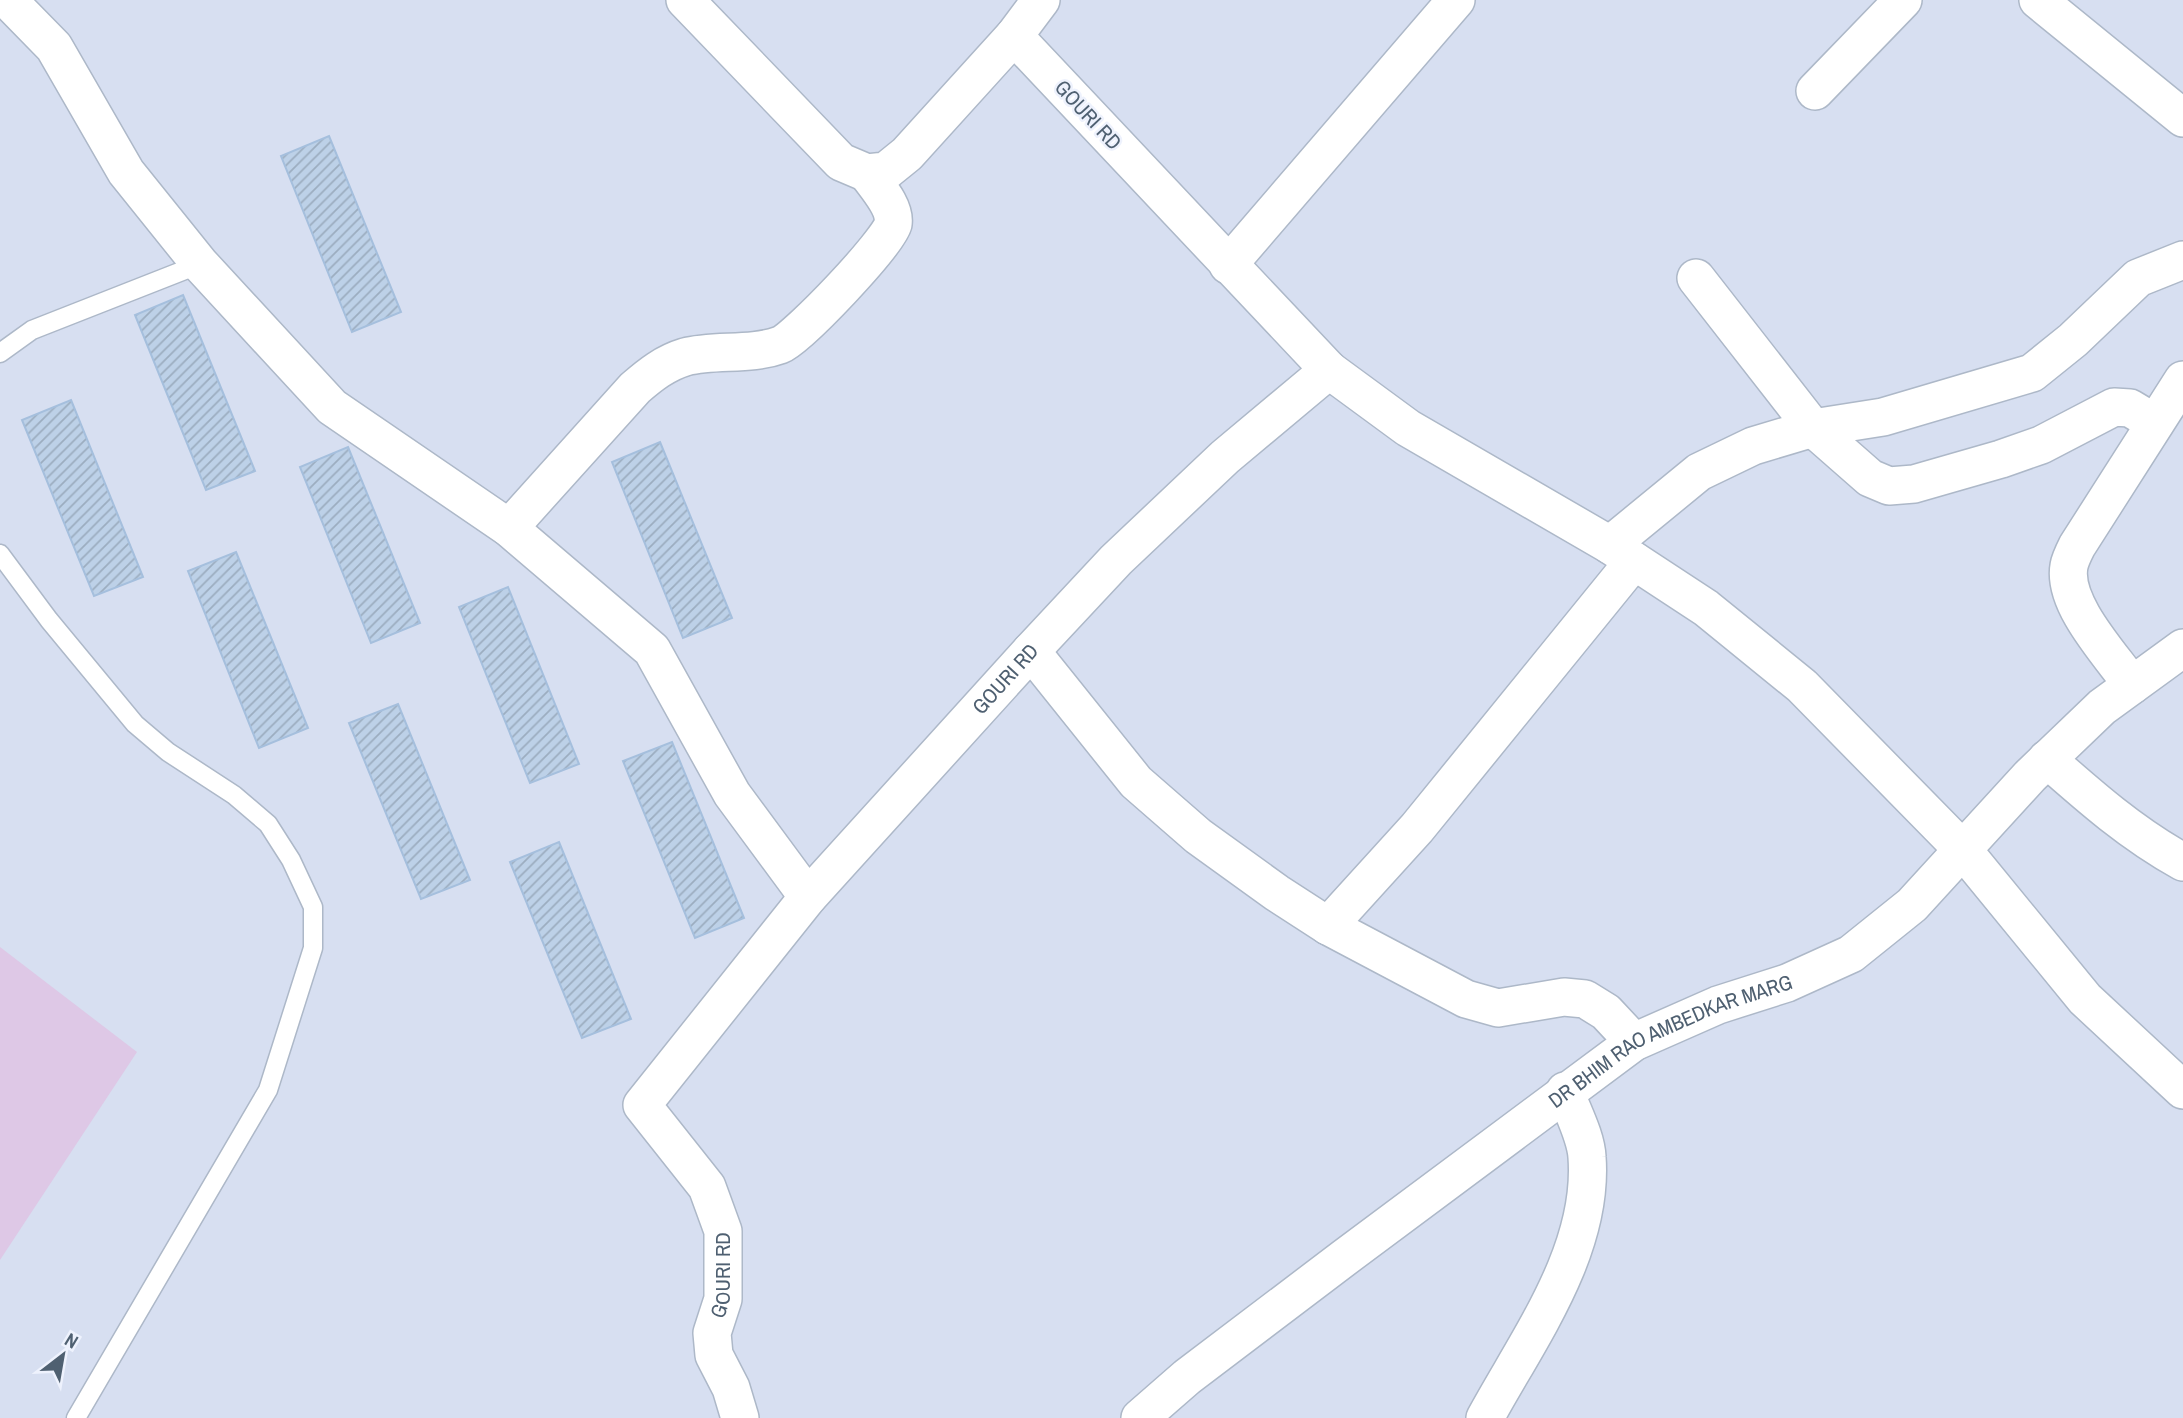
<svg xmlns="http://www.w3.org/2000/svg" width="2183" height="1418" viewBox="0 0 2183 1418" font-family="'Archivo Narrow',sans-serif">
<defs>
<pattern id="building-hatch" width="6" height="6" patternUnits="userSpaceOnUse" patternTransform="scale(1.75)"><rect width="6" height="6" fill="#bdd1e8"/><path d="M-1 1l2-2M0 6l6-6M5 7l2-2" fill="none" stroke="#9cadc0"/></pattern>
</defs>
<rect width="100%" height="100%" fill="#e8ecfa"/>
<rect fill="#d7dff1" x="0" y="0" width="2183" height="1418"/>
<polygon fill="#dec8e6" points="0,947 137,1052 0,1260"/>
<g fill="url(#building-hatch)" stroke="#a5bfdd" stroke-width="2">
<polygon points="329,136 401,312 352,332 281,156"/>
<polygon points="183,295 255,471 206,490 135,315"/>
<polygon points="71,400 143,577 94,596 22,420"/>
<polygon points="660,442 732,618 683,638 612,462"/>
<polygon points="348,447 420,623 371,643 300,467"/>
<polygon points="236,552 308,728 259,748 188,571"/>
<polygon points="508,587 579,764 530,783 459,607"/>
<polygon points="398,704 470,880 421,899 349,723"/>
<polygon points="672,742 744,918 695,938 623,761"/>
<polygon points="559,842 631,1019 582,1038 510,862"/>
</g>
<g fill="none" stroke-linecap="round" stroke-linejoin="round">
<defs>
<g id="lane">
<polyline points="0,353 32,330 200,264"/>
<polyline points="0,554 49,620 135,724 168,752 234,795 268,824 291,860 313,907 313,948 268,1090 76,1418"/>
</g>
<g id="street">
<polyline points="8,0 54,47 126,172 200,264 332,407 509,528 652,650 732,794 808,897"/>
<polyline points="685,0 841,162 867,173 886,171 907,154 1014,36 1041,0"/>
<polyline points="2038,0 2183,118"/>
<polyline points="1815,91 1903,0"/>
<polyline points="1228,265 1456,0"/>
<polyline points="1696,278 1813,428 1870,478 1889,486 1914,484 2001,459 2041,445 2114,407 2130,408 2155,423"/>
<polyline points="1329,370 1408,428 1610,545 1706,608 1802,686 1963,850 2085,999 2183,1090"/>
<path d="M 509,528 L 635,388 C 650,375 665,363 685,357 C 715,349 750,356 780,345 C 798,338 888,243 893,224 C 896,207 876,186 867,173"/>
<polyline points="1610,545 1699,472 1753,446 1813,428 1883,417 2032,373 2073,340 2138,278 2183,260"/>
<polyline points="1031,651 1136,782 1198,836 1277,893 1328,926 1466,999 1498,1008 1564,997 1585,999 1606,1012 1634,1042"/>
<path d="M 2132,685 C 2111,655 2062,604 2069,566 C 2070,560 2074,552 2077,546 L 2183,380"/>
<path d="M 2047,759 C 2090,797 2132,834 2183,862"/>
<polyline points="1328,926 1417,828 1634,561"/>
<path id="s1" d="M 740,1418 L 731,1388 L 714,1355 L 712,1333 L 723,1299 L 723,1231 L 707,1187 L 642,1105 L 808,897 L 1031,651 L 1116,560 L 1225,457 L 1329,370 L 1014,36"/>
<path id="s2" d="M 1140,1418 L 1187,1377 L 1344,1258 L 1634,1042 L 1718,1005 L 1787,983 L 1851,954 L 1912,905 L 2030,776 L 2102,707 L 2183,648"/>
<path d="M 1485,1418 C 1528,1339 1594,1251 1587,1157 C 1586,1136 1572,1111 1565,1091"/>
</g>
</defs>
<use href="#lane" stroke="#adb8c8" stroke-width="21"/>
<use href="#street" stroke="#adb8c8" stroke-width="40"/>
<use href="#lane" stroke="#fff" stroke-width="18"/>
<use href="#street" stroke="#fff" stroke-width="37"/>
</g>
<g text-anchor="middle" stroke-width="5" stroke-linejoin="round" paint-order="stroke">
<g font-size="21" fill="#4f6071" stroke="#eef2fd">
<text transform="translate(1088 115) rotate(47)" y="7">GOURI RD</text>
<text dy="7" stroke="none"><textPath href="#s1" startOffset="906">GOURI RD</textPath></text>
<text dy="7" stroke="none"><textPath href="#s2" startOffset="654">DR BHIM RAO AMBEDKAR MARG</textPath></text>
<text dy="7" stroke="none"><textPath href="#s1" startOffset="150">GOURI RD</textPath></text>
</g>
</g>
<g transform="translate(63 1355) rotate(31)" stroke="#eef2fd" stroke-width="5" paint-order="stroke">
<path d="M0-5L12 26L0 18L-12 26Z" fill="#4f6071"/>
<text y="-10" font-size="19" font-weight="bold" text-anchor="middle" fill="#4f6071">N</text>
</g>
</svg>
